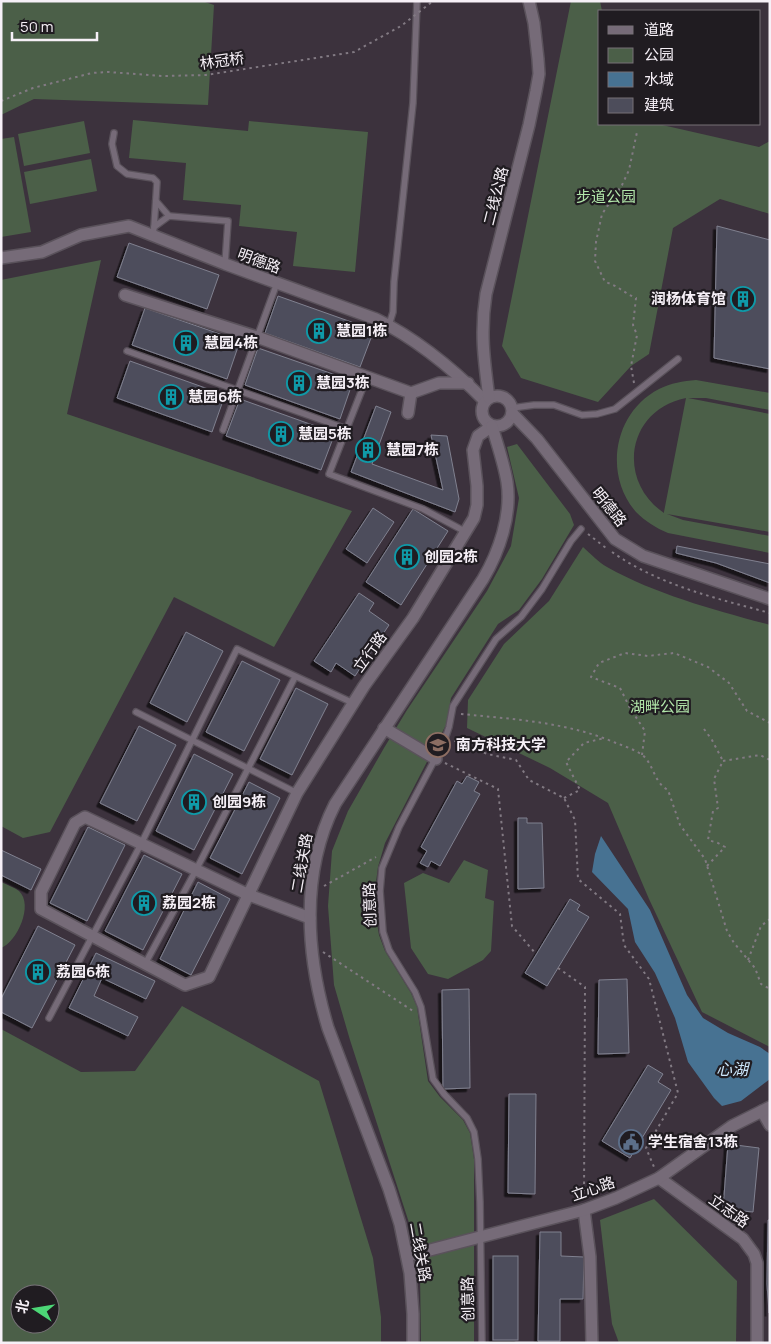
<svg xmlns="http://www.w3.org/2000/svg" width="771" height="1344" viewBox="0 0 771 1344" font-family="Manrope,'Noto Sans SC',sans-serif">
<defs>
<filter id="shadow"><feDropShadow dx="-3.5" dy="3.5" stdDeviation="0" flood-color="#0009"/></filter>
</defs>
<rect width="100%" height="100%" fill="#3c323d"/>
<g fill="#4b5f48" fill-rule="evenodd">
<polygon points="1,1 202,1 214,5 208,105 34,99 1,115"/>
<polygon points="571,1 600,1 602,11 600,11 600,124 658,124 759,147 770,141 770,214 720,199 673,228 649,354 631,366 598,402 521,378 502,346"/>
<polygon points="133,120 248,131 249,121 368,132 355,272 293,266 297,232 239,226 241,205 183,200 186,163 129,158"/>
<polygon points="84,121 90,153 24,166 18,134"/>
<polygon points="14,137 31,232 1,237 1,139"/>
<polygon points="91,159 97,191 30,204 24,172"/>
<polygon points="101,260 67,414 352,511 274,647 174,597 50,832 23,838 1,826 1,280"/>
<path d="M 696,380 L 770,393 L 770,410 L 706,398 L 688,398 L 770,414 L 770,532 L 667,514 L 683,520 L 770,536 L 770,553 L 668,533 C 656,528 645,521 636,512 C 603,474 614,412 659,389 C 671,383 683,381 696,380 ZM 686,398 L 664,512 L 664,513 C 616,480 627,410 686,398 Z"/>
<polygon points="517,444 570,514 574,525 542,579 519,610 498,624 451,698 446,725 385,843 378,867 375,890 375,912 379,935 385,951 411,993 417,1007 428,1081 440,1097 463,1120 470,1133 474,1159 474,1343 421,1343 420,1275 412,1232 350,1040 334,985 328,906 332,851 348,811 384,748 407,710 487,591 511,546 519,498 507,447"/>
<path d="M 583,547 C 591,554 598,562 607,567 C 657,595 715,610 770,625 L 770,1047 L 702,1012 L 649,899 L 608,803 L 550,768 L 467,728 L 468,700 L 504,644 L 549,601 Z"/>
<polygon points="464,860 488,870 485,898 494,901 491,951 483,960 448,979 428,974 411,948 404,883 423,873 449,883"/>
<path d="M 1,882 C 7,885 14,887 19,891 C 34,905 17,942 1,948 Z"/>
<path d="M 182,1006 L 319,1081 L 373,1258 L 381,1317 L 381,1343 L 1,1343 L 1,1029 L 81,1072 L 135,1071 ZM 20,1294 L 50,1294 L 50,1324 L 20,1324 Z"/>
<polygon points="654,1199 737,1281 736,1343 619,1343 612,1324 600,1220"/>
</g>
<polygon fill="#477292" points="601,836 650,910 687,995 703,1018 728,1033 760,1047 770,1054 770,1079 741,1101 722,1106 714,1098 688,1062 675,1018 655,973 635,942 628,909 592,872 595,854"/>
<g fill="#4d4d5b" stroke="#808190" filter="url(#shadow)">
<polygon points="717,226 770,240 770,369 714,358"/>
<polygon points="129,243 219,275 207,309 117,277"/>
<polygon points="278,296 374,330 360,367 265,333"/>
<polygon points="145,308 240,341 227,379 132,345"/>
<polygon points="258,348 353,381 340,419 245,385"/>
<polygon points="130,361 225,395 212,432 117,398"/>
<polygon points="240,399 335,433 321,470 226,436"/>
<polygon points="376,406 391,412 372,464 443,490 431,435 447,436 459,499 455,512 351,472"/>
<polygon points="373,508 394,522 367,563 346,549"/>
<polygon points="413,509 448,531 401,605 366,582"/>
<polygon points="677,546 770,564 770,583 716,563 676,553"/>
<polygon points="359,593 374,603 369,611 389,625 355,676 336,663 331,672 314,661"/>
<polygon points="186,632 223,651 187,722 150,703"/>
<polygon points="242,661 280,680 244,751 206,732"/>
<polygon points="296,688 328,704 292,775 260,759"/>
<polygon points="139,726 176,745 137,821 100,803"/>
<polygon points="194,754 233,774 194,850 156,831"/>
<polygon points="467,776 479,782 474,791 480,794 440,866 431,861 428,867 420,863 427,851 421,847 457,781 462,784"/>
<polygon points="249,782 280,798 242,874 210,858"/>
<polygon points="518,818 527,818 527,823 542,823 544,888 518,889"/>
<polygon points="88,827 125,845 87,921 50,903"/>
<polygon points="1,850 41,869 31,890 1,875"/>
<polygon points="144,855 182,874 143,950 105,931"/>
<polygon points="198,882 230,899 191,975 160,959"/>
<polygon points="570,899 580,905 577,910 589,917 547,986 525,973"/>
<polygon points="38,926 75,945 32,1028 1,1012 1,999"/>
<polygon points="96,953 155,981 146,999 102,978 94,996 138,1017 128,1036 69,1008"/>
<polygon points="627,979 629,1053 598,1054 599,980"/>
<polygon points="469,989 470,1088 443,1089 442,990"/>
<polygon points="648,1065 663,1074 658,1082 671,1090 630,1158 602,1141"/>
<polygon points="509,1094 536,1094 535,1194 508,1193"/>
<polygon points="728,1144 759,1148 753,1212 723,1209"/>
<polygon points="768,1220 770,1220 769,1313 767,1284"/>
<polygon points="540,1232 561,1232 561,1256 584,1257 583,1299 560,1299 560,1341 538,1341"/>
<rect x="493" y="1256" width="25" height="84"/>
</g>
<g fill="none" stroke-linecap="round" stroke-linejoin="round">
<defs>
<g id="lane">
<polyline points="114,133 112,144 117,166 127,174 153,178 157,182 154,227"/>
<polyline points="156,201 169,216"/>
<polyline points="153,236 154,227 169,216 228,221 225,264"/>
<polyline points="389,325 393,312 394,282 413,103 417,1"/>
<polyline points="127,351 347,429"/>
<polyline points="367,377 329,474 423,509 466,532"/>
<polyline points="512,408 534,405 554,405 582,415 597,414 615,409 678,359"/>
<polyline points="223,430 277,283"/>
<polyline points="136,712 297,793"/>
<polyline points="145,964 196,870 295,677"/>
<polyline points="49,1018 141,844 237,649 353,703"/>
<polyline points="482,1343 480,1202 478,1159 474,1132 467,1118 444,1094 433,1079 421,1007 415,992 389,950 383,932 380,891 382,868 399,827 444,742 449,727 453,706 496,639 521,617 542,589 571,541 581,529"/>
</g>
<g id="street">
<path d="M 1,258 L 42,252 L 81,235 L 129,226 L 225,264 L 376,319 C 417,339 453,369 485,401"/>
<polyline points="125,295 257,337 411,393 439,383 468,383"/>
<circle cx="497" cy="411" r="15"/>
<path d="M 489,398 C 484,360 480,332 486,294 L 529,125 L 536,91 L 539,74 L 538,59 L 534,23 L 529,1"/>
<polyline points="408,413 411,393"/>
<polyline points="512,413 537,439 615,539 643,556 770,599"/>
<polyline points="384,728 436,759"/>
<polyline points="310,918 249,895 85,817 75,823 41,892 41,909 185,985 209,977 297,793 364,686 413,618 474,518 477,505 477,486 473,450 478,436 492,426"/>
<polyline points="762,1111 770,1125"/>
<polyline points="659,1178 743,1239 754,1254 757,1263 757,1343"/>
<polyline points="584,1210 590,1257 592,1343"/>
<polyline points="407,1256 584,1210 616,1198 659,1178 732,1126 770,1107"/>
<path d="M 413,1343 L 413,1314 L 410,1273 L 400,1224 L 389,1189 L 328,1028 C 306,955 300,873 335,804 L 483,579 C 499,552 512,515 507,482 C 504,463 497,444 492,426"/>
</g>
</defs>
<use href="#lane" stroke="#5a525b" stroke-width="8"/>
<use href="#street" stroke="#5a525b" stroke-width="14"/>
<g stroke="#827a83" stroke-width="2" stroke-dasharray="2.5 4" stroke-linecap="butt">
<path d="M 634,383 L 631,366 L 637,335 L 633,325 L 636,298 C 624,293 617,285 605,282 L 595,261 L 596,242 L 602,214 L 622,185 L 629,170 L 637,132"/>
<polyline points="588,534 606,548"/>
<path d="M 612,552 C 659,585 715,598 770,613"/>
<path d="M 461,714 C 513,719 567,722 616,743 C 624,746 633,749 641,754 C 654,763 653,782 668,790 L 680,825 L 705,859 L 727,931 L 734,943 L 755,968 L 761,984 L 770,989"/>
<polyline points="704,729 712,740 723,761"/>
<polyline points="454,741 459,741 487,754 516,760 529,780 564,798 575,820 578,879 620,914 624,945 649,979 678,1093 646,1148 654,1167"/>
<polyline points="642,755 645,731 630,708 620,688 591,677 599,663 625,653 648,656 674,653 708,667 729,683 747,711 770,723"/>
<polyline points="723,761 760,755 770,760"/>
<polyline points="445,763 498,789 512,926 536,954"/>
<polyline points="564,798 580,790 566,762 584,743 605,738"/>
<polyline points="707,866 725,847 718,843 708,840 713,811 718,808 714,779 723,761"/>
<polyline points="324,886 376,857"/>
<polyline points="323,952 413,1011"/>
<polyline points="748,960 761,926 770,919"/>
<polyline points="558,968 585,987 584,1197"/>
</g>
<use href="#lane" stroke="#766b78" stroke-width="5.5"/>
<use href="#street" stroke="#766b78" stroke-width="11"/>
<polyline stroke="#827a83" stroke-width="2" stroke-dasharray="2.5 4" stroke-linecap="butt" points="1,101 33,88 92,73 108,72 163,76 206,75 354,52 401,26 433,1"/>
</g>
<defs>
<symbol id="building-ring" viewBox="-11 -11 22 22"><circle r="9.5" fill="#201c21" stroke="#0f9aa8" stroke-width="1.5"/><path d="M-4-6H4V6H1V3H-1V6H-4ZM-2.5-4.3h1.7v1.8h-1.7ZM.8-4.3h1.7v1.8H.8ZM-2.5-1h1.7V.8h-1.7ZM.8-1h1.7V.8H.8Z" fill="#0f9aa8"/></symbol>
<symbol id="university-ring" viewBox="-11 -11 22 22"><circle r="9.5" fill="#201c21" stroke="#8d6e63" stroke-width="1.5"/><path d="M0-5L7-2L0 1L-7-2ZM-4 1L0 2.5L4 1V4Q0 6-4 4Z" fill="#8d6e63"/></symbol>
<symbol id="civic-ring" viewBox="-11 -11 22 22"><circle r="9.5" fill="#201c21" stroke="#5c6f8a" stroke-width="1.5"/><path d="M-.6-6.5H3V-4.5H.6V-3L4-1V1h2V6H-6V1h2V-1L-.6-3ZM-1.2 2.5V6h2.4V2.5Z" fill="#5c6f8a"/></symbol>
</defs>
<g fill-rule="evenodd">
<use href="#building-ring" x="729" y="285" width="28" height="28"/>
<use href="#building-ring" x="305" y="317" width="28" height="28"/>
<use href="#building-ring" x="172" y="329" width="28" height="28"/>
<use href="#building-ring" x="285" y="369" width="28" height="28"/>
<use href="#building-ring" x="157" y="383" width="28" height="28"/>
<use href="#building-ring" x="267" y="420" width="28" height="28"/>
<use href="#building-ring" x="354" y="436" width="28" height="28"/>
<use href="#building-ring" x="393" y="543" width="28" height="28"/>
<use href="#university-ring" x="424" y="731" width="28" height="28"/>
<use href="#building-ring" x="180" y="788" width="28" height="28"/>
<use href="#building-ring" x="130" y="889" width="28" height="28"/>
<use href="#building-ring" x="24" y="958" width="28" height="28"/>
<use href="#civic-ring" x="617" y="1128" width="28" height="28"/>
</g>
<g text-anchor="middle" stroke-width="4.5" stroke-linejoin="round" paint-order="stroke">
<g font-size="15" fill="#f6f0f7" stroke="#201c21">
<text transform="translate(222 61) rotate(-8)" y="5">林冠桥</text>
<text transform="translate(496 196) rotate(-76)" y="5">二线公路</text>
<text transform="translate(259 261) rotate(20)" y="5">明德路</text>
<text transform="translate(609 507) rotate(51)" y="5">明德路</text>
<text transform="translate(370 652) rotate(-54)" y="5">立行路</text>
<text transform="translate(302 863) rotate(-80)" y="5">二线关路</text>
<text transform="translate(370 905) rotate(-92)" y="5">创意路</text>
<text transform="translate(593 1189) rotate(-19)" y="5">立心路</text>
<text transform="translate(729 1211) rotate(36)" y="5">立志路</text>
<text transform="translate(420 1252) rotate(80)" y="5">二线关路</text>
<text transform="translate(468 1299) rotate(-91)" y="5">创意路</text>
</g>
<g font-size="15" fill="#b2e7aa" stroke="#201c21">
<text x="606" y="202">步道公园</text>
<text x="660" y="712">湖畔公园</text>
</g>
<g font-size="15" font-weight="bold" fill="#f6f0f7" stroke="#201c21" text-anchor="start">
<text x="726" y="304" text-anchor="end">润杨体育馆</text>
<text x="336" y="336">慧园1栋</text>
<text x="204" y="348">慧园4栋</text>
<text x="316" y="388">慧园3栋</text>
<text x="188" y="402">慧园6栋</text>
<text x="298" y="439">慧园5栋</text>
<text x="386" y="455">慧园7栋</text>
<text x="424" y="562">创园2栋</text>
<text x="456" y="750">南方科技大学</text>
<text x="212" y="807">创园9栋</text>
<text x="162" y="908">荔园2栋</text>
<text x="56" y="977">荔园6栋</text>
<text x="648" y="1147">学生宿舍13栋</text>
</g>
<g font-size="16" font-style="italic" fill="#cbe5fa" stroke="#201c21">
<text x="732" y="1075">心湖</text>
</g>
</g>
<rect width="771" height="1344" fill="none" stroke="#f6f0f7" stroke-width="5"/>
<rect x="598" y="10" width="162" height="115" fill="#201c21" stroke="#767177"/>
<rect x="608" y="26" width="25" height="8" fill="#766b78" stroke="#767177"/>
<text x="644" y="35" font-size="15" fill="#f6f0f7">道路</text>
<rect x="608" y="48" width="25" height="15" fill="#4b5f48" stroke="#767177"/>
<text x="644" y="60" font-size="15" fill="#f6f0f7">公园</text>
<rect x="608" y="72" width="25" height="15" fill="#477292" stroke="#767177"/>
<text x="644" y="85" font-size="15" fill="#f6f0f7">水域</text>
<rect x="608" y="98" width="25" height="15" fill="#4d4d5b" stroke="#767177"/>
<text x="644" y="110" font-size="15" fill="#f6f0f7">建筑</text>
<g transform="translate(35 1309) rotate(282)"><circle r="24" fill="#201c21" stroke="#767177"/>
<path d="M0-4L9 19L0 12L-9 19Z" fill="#4cd676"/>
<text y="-8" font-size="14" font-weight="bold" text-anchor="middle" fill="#f6f0f7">北</text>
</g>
<path d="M12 32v8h85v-8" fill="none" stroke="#f6f0f7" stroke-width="2.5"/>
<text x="20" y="32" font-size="15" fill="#f6f0f7" stroke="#201c21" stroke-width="4" paint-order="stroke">50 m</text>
</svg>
